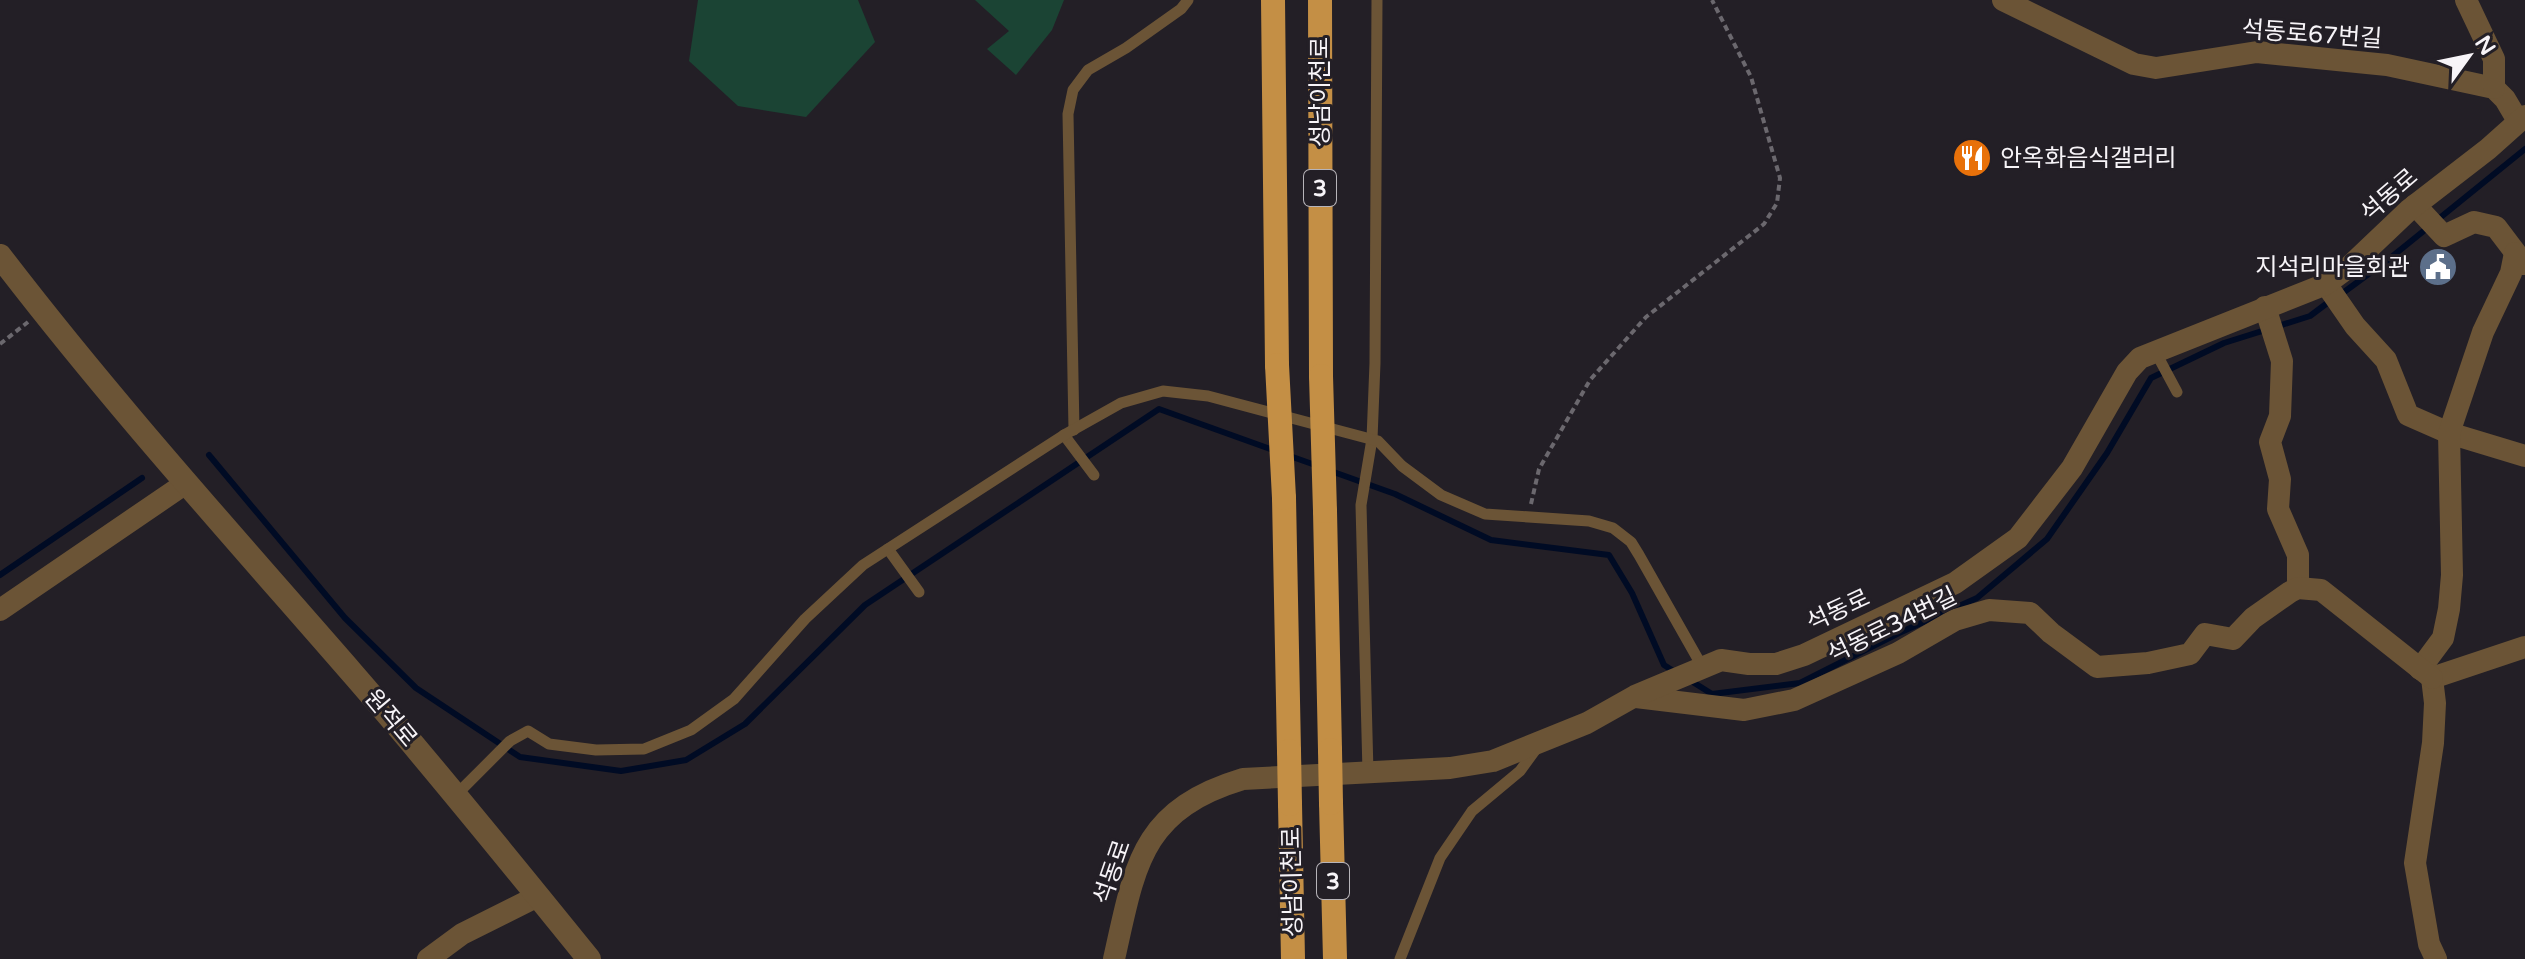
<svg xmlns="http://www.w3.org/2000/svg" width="2525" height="959" viewBox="0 0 2525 959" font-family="'Varela Round','Noto Sans KR',sans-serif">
<rect width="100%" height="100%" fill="#231f26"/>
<g fill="#1b4434">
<polygon points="698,0 858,0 875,42 806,117 738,106 689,61"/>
<polygon points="975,0 1064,0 1052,30 1016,75 987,49 1009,31"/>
</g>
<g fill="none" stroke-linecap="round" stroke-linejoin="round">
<g stroke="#000b24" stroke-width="6">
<polyline points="2340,295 2389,259 2525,149"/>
<polyline points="209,455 345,618 416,688 520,757 621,771 686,760 745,724 865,605 1159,409 1276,451"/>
<polyline points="1287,455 1318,466"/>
<polyline points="1328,470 1395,494 1491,540 1609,555 1632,593 1664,665 1675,672"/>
<polyline points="0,575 142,478"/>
<polyline points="1688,679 1712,694 1800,683 1899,633 1977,598 2047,539 2107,453 2151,378 2224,343 2310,316 2330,301"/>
</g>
<g stroke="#6b686e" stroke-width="4" stroke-dasharray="6 4" stroke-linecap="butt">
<polyline points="0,344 28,322"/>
<polyline points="1531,504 1539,469 1590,380 1646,317 1764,224 1777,203 1780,178 1751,77 1712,0"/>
</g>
<g stroke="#6b5436" stroke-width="11">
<polyline points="2155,351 2177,392"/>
<polyline points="1074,430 1068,114 1073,90 1088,70 1126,48 1181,9 1188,0"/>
<polyline points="1064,435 1094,475"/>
<polyline points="888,549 919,592"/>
<polyline points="1368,772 1361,505 1372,439 1375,363 1377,0"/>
<polyline points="456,795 510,741 528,731 549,744 596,750 644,749 691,730 734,699 805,619 863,565 1064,435 1121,403 1163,391 1208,396 1378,441 1402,466 1441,495 1485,514 1589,521 1613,528 1631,542 1639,555 1703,668"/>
<polyline points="1400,959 1440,858 1472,811 1520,771 1536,749"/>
</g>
<g stroke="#6b5436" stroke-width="22">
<polyline points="2003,0 2134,64 2156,68 2257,52 2387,65 2494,88 2505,99 2518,121"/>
<polyline points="2466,0 2494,59 2494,88"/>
<polyline points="2415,205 2444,236 2474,222 2496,227 2524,264"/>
<polyline points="2326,284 2355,326 2386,360 2408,415 2449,433 2525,456"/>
<polyline points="2265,307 2282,361 2280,416 2270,442 2280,479 2278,509 2298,555 2298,588"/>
<polyline points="0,610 186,483"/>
<polyline points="2420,669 2443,638 2449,609 2452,575 2449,433 2483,332 2511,273 2515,253"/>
<polyline points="2432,678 2435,703 2433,743 2415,863 2429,944 2436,959"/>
<polyline points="2432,678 2525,647"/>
<polyline points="1636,697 1744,710 1794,700 1898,653 1955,620 1989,610 2030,613 2051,633 2097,667 2148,663 2190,654 2205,634 2233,639 2253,618 2290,592 2298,588 2321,590 2432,678"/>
<polyline points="428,959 462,934 538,896"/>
<path d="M 1114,959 C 1135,866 1140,810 1243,779 L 1450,768 L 1493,761 L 1587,723 L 1635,696 L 1721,660 L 1749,664 L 1776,664 L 1804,655 L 1955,583 L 2018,538 L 2072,468 L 2127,372 L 2140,358 L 2326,284 L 2349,267 L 2409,210 L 2488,149 L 2525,116"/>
</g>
<path stroke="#6b5436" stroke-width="24" d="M 0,256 C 111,401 233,536 353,674 C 434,767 511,863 589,959"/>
<g stroke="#c48f45" stroke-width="24">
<polyline points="1273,0 1277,365"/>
<polyline points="1320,0 1321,376"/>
<polyline points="1284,498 1289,751"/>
<polyline points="1325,511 1330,750"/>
<polyline points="1331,803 1335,959"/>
<polyline points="1290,804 1293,959"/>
</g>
<g stroke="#c48f45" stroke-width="24">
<polyline points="1277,365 1284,498"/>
<polyline points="1321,376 1325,511"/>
<polyline points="1330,750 1331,803"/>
<polyline points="1289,751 1290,804"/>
</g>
</g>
<defs>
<symbol id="restaurant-disc" viewBox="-11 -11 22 22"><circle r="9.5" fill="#e8710a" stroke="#231f26"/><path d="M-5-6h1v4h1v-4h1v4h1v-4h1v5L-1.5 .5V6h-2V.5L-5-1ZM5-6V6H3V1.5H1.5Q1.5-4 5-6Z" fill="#fff"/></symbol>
<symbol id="civic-disc" viewBox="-11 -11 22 22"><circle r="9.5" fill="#5c6f8a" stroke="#231f26"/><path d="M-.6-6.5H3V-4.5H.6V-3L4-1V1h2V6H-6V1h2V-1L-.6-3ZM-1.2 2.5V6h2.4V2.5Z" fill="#fff"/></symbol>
</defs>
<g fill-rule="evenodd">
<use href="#restaurant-disc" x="1950" y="136" width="44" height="44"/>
<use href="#civic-disc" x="2416" y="245" width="44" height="44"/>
</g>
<g text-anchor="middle" stroke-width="6" stroke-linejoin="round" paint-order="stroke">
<g fill="#231f26" stroke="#b7b4b9" stroke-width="2">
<rect x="1304" y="170" width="32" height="36" rx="6"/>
<rect x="1317" y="863" width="32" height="36" rx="6"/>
</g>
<g font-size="22" font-weight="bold" fill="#f7f4f8">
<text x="1320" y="196">3</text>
<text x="1333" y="889">3</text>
</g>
<g font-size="24" fill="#f7f4f8" stroke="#231f26">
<text transform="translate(2312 34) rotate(4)" y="8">석동로67번길</text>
<text transform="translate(1320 92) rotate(-90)" y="8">성남이천로</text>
<text transform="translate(2389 195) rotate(-41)" y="8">석동로</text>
<text transform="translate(1838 610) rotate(-25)" y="8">석동로</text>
<text transform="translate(1892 625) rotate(-26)" y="8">석동로34번길</text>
<text transform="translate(391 718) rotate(50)" y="8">원적로</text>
<text transform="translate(1112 872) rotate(-71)" y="8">석동로</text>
<text transform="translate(1292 882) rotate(-91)" y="8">성남이천로</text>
</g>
<g font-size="24" fill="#f7f4f8" stroke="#231f26" text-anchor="start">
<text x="2000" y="166">안옥화음식갤러리</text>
<text x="2410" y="275" text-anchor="end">지석리마을회관</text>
</g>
</g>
<g transform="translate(2469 56) rotate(57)" stroke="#231f26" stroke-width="6" paint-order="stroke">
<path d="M0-6L14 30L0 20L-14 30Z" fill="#f7f4f8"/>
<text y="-12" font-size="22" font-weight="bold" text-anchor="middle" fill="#f7f4f8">N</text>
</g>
</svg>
